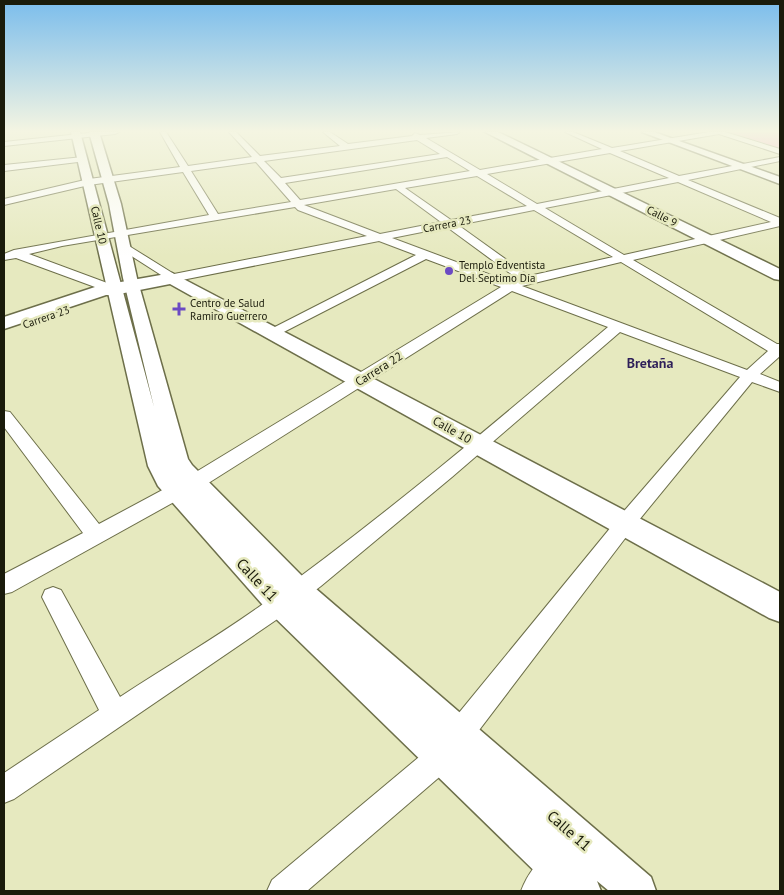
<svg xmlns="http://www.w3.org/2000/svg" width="784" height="895" viewBox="0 0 784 895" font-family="'PT Sans',sans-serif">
<rect width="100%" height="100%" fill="#e6e9bf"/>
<polygon fill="#fd9ec9" points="719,132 780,132 780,152 720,132"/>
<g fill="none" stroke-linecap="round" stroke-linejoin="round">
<defs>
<g id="minor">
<polygon points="98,132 119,132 115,134 4,146 4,142"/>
<path d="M 160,132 L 166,132 L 188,166 L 252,157 L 229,132 L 236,132 L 260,156 L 340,146 L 323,132 L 330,132 L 348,144 L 412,136 L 415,133 L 420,135 L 460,132 L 457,134 L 426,138 L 480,170 L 602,149 L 565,132 L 573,132 L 612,148 L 709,132 L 725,132 L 780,149 L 780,154 L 719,134 L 620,151 L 679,176 L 780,157 L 780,161 L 688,180 L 780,218 L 780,226 L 633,260 L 777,344 L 780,344 L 780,356 L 760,374 L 780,382 L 780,392 L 752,382 L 639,520 L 451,767 L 307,891 L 267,891 L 272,880 L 431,747 L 625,510 L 740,377 L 620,332 L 452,477 L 321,586 L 276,620 L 14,799 L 4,803 L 4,773 L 99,710 L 42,597 L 45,590 L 53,587 L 61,590 L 120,697 C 167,666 217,637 263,604 C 382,518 495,423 608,327 L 512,291 L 210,482 L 12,592 L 4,594 L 4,574 L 83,533 L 4,427 L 4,411 L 10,412 L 99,524 L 196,472 L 501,287 L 426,259 L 274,337 L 269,336 L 267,333 L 269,330 L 416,255 L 379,241 L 172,282 L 119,248 L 121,246 L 129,246 L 174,274 L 367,236 L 298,210 L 295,207 L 62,246 L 29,254 L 118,287 L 120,290 L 118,293 L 114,294 L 16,258 L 4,260 L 4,254 L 14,250 L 209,215 L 183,172 L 89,185 L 4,205 L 4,199 L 89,179 L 180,167 ZM 417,140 L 440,154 L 281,178 L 264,161 ZM 610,153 L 669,178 L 537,204 L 487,174 ZM 447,157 L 470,171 L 300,200 L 285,183 ZM 256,162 L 291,202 L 218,214 L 191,171 ZM 477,176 L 527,206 L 451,220 L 405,188 ZM 678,182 L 771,222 L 624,255 L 545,208 ZM 396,189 L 441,222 L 380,234 L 304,205 ZM 534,210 L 613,257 L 529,276 L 458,225 ZM 447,227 L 518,279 L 510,282 L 392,238 ZM 621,262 L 768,351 L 747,370 L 522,286 Z"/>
<polygon points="83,157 87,159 86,161 4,171 4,165"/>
<path d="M 555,851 L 566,855 L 570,866 L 566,877 L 556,891 L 521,891 C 527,875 539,857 555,851 Z"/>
</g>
<g id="tertiary">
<polygon points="71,132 80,132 154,407 123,278 109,204 89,132 99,132 121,204 137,278 188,459 192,465 308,582 651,877 656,891 609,891 597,881 601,891 555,891 269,612 158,486 148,466"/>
<polygon points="642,132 654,132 780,177 780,184"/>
</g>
<g id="secondary">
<polygon points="485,132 498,132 780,269 780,280 774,279"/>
<polygon points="172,273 780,592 780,622 769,618 170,284 114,295 106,295 4,329 4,317 98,286"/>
</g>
</defs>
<use href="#minor" stroke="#6d6f4a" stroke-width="2"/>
<use href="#tertiary" stroke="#6d6f4a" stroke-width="3"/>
<use href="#secondary" stroke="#6d6f4a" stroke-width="3"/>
<use href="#minor" fill="#fff" fill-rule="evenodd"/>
<use href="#tertiary" fill="#fff" fill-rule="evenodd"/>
<use href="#secondary" fill="#fff" fill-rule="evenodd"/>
</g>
<linearGradient id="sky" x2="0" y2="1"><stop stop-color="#7bbdec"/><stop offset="0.51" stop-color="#f4f5e2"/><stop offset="1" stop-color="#f4f5e2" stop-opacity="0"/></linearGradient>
<rect width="784" height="257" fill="url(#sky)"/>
<g fill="#6b4ac3" stroke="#e6e9bf" stroke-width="2">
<circle cx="449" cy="271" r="5"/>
<path d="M176.5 301.5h5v5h5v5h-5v5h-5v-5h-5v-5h5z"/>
</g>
<g text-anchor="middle" stroke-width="5" stroke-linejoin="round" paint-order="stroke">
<g font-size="11" fill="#1a1b0b" stroke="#e6e9bf">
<text transform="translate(662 216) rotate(27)" y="4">Calle 9</text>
<text transform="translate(447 224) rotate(-11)" y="4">Carrera 23</text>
<text transform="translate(99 225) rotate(77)" y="4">Calle 10</text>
<text transform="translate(46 317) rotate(-19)" y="4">Carrera 23</text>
</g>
<g font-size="11" fill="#1a1b0b" stroke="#e6e9bf" text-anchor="start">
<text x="459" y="269">Templo Edventista<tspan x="459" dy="13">Del Septimo Día</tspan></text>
<text x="190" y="307">Centro de Salud<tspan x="190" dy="13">Ramiro Guerrero</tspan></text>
</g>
<g font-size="12" fill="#1a1b0b" stroke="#e6e9bf">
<text transform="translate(379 369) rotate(-32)" y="4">Carrera 22</text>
<text transform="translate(452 430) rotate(29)" y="4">Calle 10</text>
</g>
<g font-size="14" font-weight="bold" fill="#2e1f59" stroke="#e6e9bf">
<text x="650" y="368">Bretaña</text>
</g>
<g font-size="15" fill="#1a1b0b" stroke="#e6e9bf">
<text transform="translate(257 580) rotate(47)" y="5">Calle 11</text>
<text transform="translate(569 831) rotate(41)" y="5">Calle 11</text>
</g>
</g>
<rect width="784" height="895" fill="none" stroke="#1a1b0b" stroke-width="10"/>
</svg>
